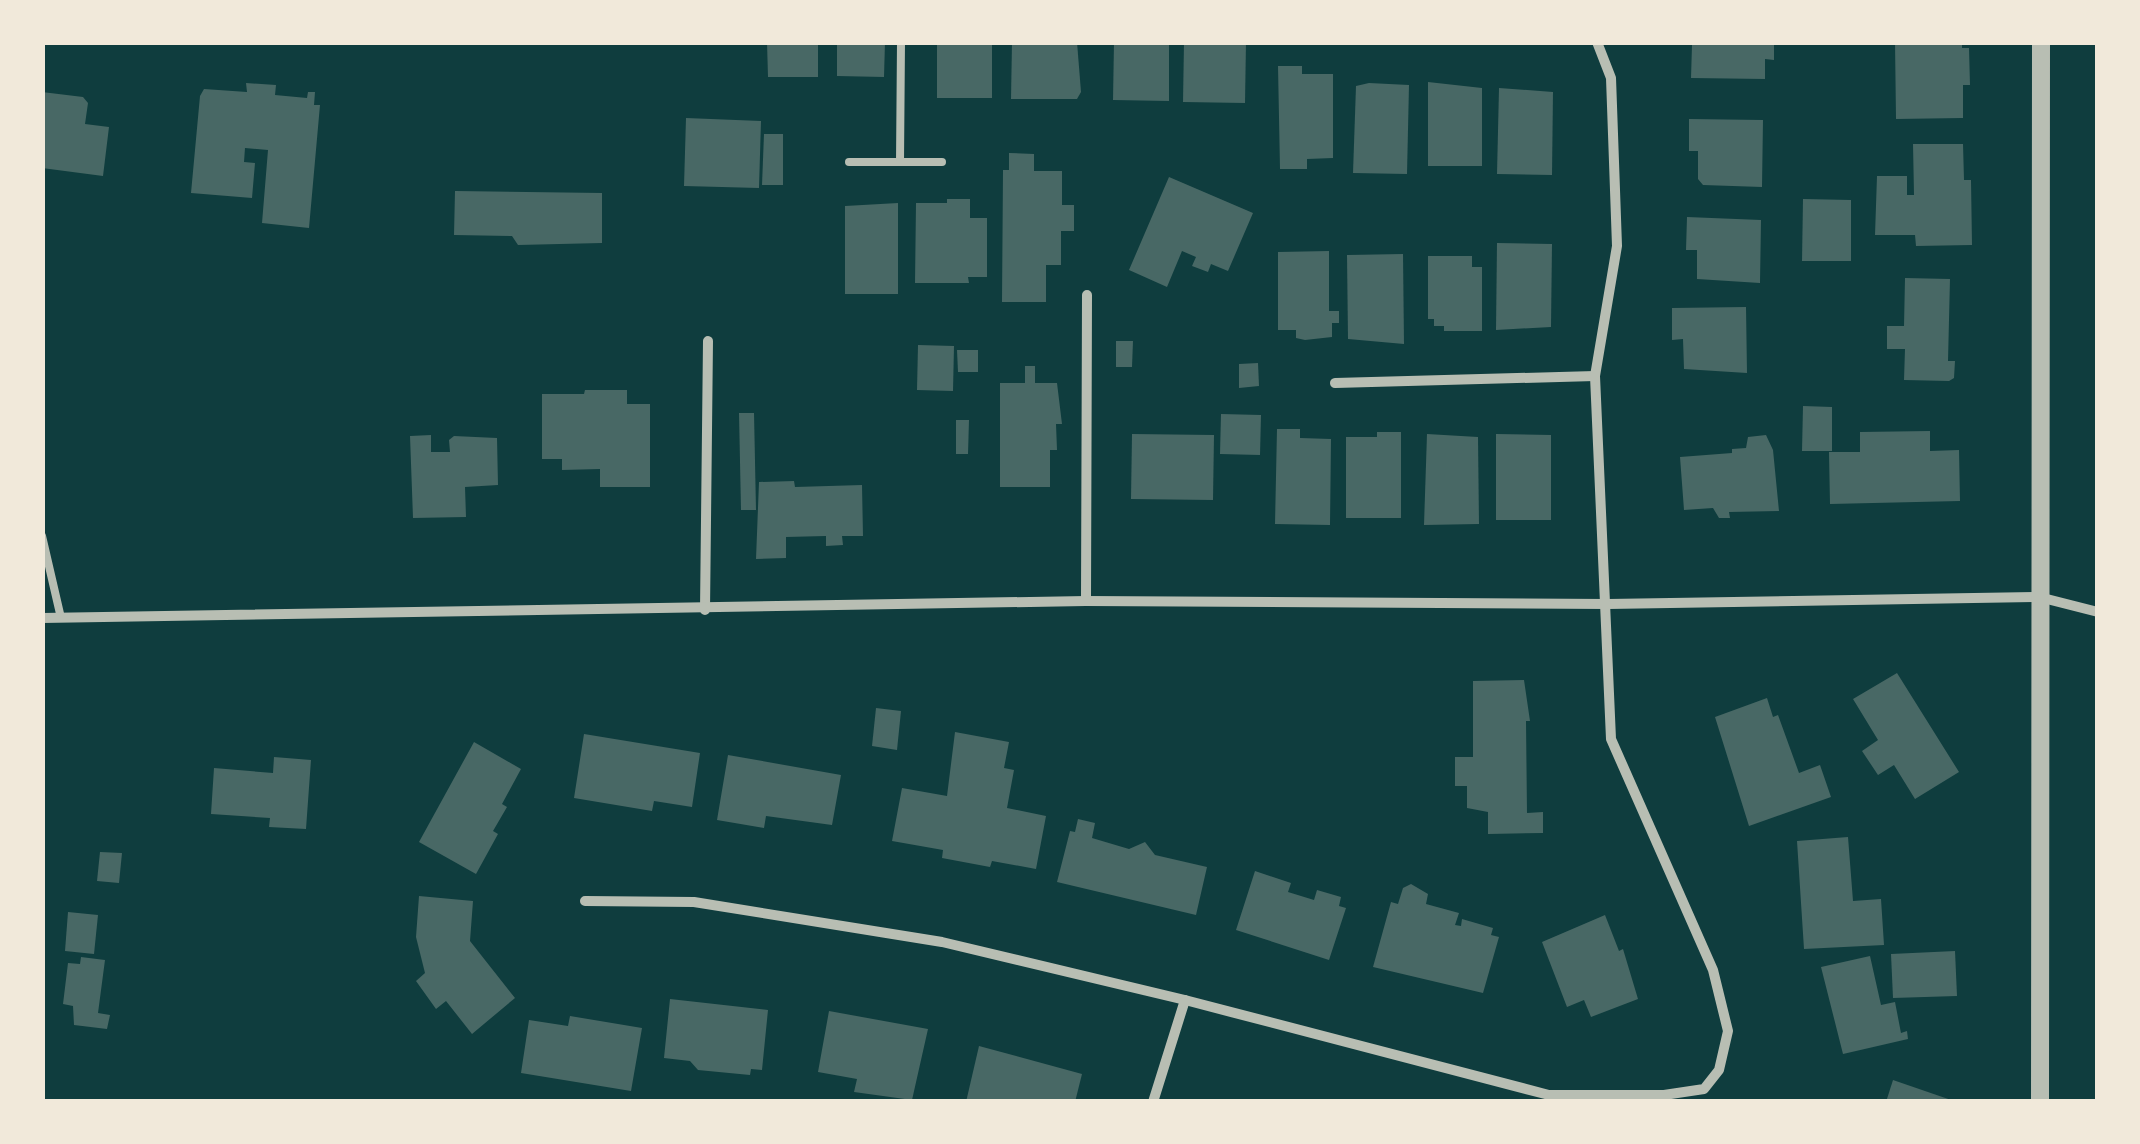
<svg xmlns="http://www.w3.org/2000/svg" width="2140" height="1144" viewBox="0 0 2140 1144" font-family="'Crimson Pro',serif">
<rect width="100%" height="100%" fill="#0f3d3e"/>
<g fill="#486865">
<polygon points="767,42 818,42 818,77 768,77"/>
<polygon points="837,42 885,42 884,77 837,76"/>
<rect x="937" y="42" width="55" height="56"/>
<polygon points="1012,42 1077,42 1081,92 1077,99 1011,99"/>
<polygon points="1114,42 1169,42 1169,101 1113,100"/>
<polygon points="1184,42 1246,42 1245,103 1183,102"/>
<polygon points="1702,42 1774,42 1774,60 1765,59 1765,79 1691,78 1692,45"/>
<polygon points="1895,42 1962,42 1962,48 1969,48 1970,85 1963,85 1963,118 1896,119"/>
<polygon points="1278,66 1302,66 1302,74 1333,74 1333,158 1307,159 1307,169 1280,169"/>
<polygon points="1428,82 1482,88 1482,166 1428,166"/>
<polygon points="246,83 276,85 275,95 307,98 308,92 315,92 314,105 320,105 309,228 262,223 268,150 245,148 244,162 255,163 252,198 191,193 200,96 204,89 247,92"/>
<polygon points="1369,83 1409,85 1407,174 1353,173 1356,86"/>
<polygon points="1499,88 1553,92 1552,175 1497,174"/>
<polygon points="42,92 83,97 88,103 85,124 109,127 103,176 42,168"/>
<polygon points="686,118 761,121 759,188 684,186"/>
<polygon points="1689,119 1763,120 1762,187 1703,185 1698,179 1698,151 1689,151"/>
<polygon points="764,134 783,134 783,185 762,185"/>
<polygon points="1913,144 1963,144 1964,180 1971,180 1972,245 1916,246 1915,235 1875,235 1877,176 1907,176 1907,195 1914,195"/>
<polygon points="1009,153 1034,154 1034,171 1062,171 1062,205 1074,205 1074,231 1061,231 1061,265 1046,265 1046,302 1002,302 1003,170 1009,170"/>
<polygon points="1169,177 1253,213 1228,271 1211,264 1208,272 1192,266 1196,257 1182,251 1167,287 1129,270"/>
<polygon points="455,191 602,193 602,243 518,245 512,236 454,235"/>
<polygon points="947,199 970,199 970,218 987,218 987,277 968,277 969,283 915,283 916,203 947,203"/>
<polygon points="1803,199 1851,200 1851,261 1802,261"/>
<polygon points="898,203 898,294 845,294 845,206"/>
<polygon points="1687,217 1761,220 1760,283 1697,279 1697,250 1686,250"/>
<polygon points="1497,243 1552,244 1551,327 1496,330"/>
<polygon points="1329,251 1329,311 1339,311 1339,323 1332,323 1332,337 1305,340 1296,338 1296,330 1278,330 1278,252"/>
<polygon points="1403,254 1404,344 1348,339 1347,255"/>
<polygon points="1428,256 1472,256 1472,267 1482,267 1482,331 1444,331 1444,326 1434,326 1434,319 1428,319"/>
<polygon points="1905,278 1950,279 1948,361 1955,361 1954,378 1949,381 1904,380 1905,349 1887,349 1887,326 1904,326"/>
<polygon points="1746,307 1747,373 1684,369 1683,339 1672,340 1672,308"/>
<polygon points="1116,341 1133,341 1132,367 1116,367"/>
<polygon points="918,345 954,346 953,391 917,390"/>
<polygon points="957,350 978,350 978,372 958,372"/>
<polygon points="1258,363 1259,386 1239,388 1239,364"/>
<polygon points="1025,366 1035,366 1035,383 1057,383 1062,424 1056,424 1057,450 1050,450 1050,487 1000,487 1000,383 1025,383"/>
<polygon points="585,390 627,390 627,404 650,404 650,487 600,487 600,469 562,470 562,459 542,459 542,394 584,394"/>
<polygon points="1803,406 1832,407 1832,451 1802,451"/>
<polygon points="739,413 754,413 756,510 741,510"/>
<polygon points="1221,414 1261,415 1260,455 1220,454"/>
<polygon points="956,420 969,420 968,454 956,454"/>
<polygon points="1277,429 1300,429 1300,438 1331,439 1330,525 1275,524"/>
<polygon points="1930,431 1930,451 1959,450 1960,501 1830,504 1829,452 1860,452 1860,432"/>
<polygon points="1377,432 1401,432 1401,518 1346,518 1346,437 1377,437"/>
<polygon points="1132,434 1214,435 1213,500 1131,499"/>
<polygon points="1427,434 1478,437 1479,524 1424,525"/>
<polygon points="1496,434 1551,435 1551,520 1496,520"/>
<polygon points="431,435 431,452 450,452 449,440 454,436 497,438 498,485 465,487 466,517 413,518 410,436"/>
<polygon points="1766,435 1773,450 1779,511 1729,512 1730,518 1719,518 1713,508 1684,510 1680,457 1732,453 1732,449 1746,448 1748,437"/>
<polygon points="794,481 795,487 862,485 863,536 842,536 843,545 826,546 826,536 786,537 786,558 756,559 759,482"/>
<polygon points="1897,673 1959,772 1915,799 1894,765 1878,775 1862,751 1878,740 1853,699"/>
<polygon points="1524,680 1530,721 1526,721 1527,813 1543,812 1543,833 1488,834 1488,812 1467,808 1467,786 1455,786 1455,757 1473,757 1473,681"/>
<polygon points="1767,698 1773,717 1778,715 1799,773 1820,765 1831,797 1749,826 1715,717"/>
<polygon points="876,708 901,711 897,750 872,746"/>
<polygon points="955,732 1009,742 1004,768 1014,770 1007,808 1046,816 1036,869 992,861 990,867 942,858 943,850 892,841 902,788 947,796"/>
<polygon points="584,734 700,753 692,807 654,801 652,811 574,798"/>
<polygon points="474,742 521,769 502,804 507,807 493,831 498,834 476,874 419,842"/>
<polygon points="728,755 841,775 832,825 766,816 764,828 717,820"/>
<polygon points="274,757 311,760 306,829 269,827 270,818 211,814 214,768 273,773"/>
<polygon points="1078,819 1095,823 1092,838 1129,849 1145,842 1155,855 1207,867 1196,915 1057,882 1070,831 1075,832"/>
<polygon points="1848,837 1853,901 1881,899 1884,945 1804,949 1797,841"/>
<polygon points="100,852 122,853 119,883 97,881"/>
<polygon points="1255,871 1291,883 1288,892 1314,900 1317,890 1341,897 1339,906 1346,908 1329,960 1236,930"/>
<polygon points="1411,884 1428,894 1426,904 1459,913 1455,925 1461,926 1462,919 1493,928 1491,935 1499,937 1483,993 1373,967 1391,902 1398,904 1403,888"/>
<polygon points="419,896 473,901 470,941 515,998 472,1034 446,1001 436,1009 416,981 425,973 416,937"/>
<polygon points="68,912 98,915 94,954 65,951"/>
<polygon points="1605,915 1619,951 1623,949 1638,999 1591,1017 1584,1000 1567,1007 1542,942"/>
<polygon points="1955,951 1957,996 1893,998 1891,954"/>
<polygon points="1870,956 1881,1005 1895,1002 1901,1033 1907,1031 1908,1039 1843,1054 1821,967"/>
<polygon points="81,957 105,960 98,1013 110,1015 107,1029 74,1025 73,1006 63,1004 68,963 80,964"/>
<polygon points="670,999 768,1010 762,1070 751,1069 750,1075 698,1070 690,1061 664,1058"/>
<polygon points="829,1011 928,1029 912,1100 854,1092 857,1079 818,1072"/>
<polygon points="570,1016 642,1028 631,1091 521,1073 529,1020 568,1026"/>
<polygon points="979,1046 1082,1074 1075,1102 966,1102"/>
<polygon points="1893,1080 1954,1101 1954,1102 1886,1102"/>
</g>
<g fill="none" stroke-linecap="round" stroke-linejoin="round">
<g stroke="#b8beb3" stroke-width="8">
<polyline points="849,162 942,162"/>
<polyline points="900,162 901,42"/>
<polyline points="42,536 61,618"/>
</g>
<g stroke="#b8beb3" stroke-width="10">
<polyline points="1335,383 1595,376"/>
<polyline points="1086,601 1087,295"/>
<polyline points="705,610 708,341"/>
<polyline points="42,618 1086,601 1608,604 2039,597 2098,612"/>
<polyline points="585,901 694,902 942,942 1185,1000 1549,1095 1664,1095 1704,1089 1719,1070 1728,1031 1713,970 1611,739 1595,376 1617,246 1611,78 1597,42"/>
<polyline points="1153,1102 1185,1000"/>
</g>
<polyline stroke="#b8beb3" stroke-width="18" points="2040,1102 2041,42"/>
</g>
<rect width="2140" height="1144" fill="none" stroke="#f1e9da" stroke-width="90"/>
</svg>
